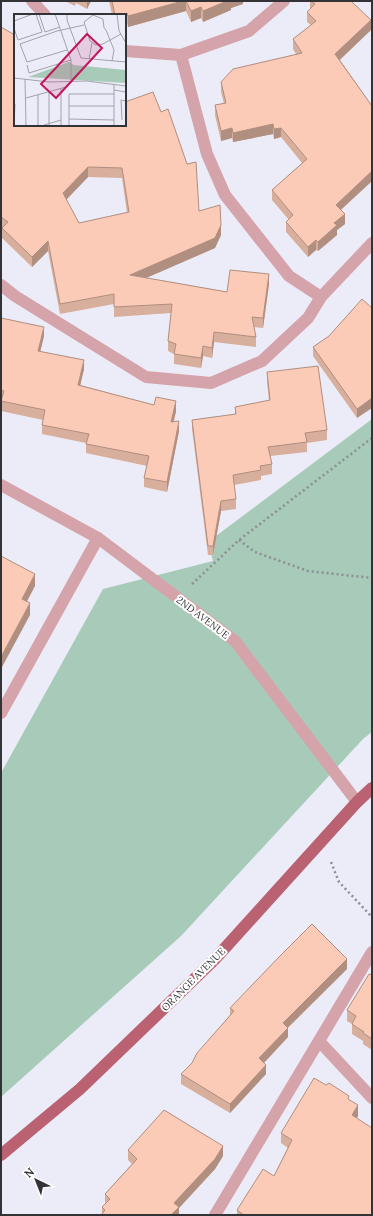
<svg xmlns="http://www.w3.org/2000/svg" width="373" height="1216" viewBox="0 0 373 1216" font-family="Lora,serif">
<rect width="100%" height="100%" fill="#ececf8"/>
<polygon fill="#a7cbb8" points="372,419 372,732 363,739 181,936 1,1097 1,773 103,589 213,561 208,542"/>
<g fill="none" stroke-linecap="round" stroke-linejoin="round">
<g stroke="#8d8d95" stroke-width="2.5" stroke-dasharray="2 3" stroke-linecap="butt">
<polyline points="239,540 255,552 308,571 372,578"/>
<polyline points="192,584 239,540 372,438"/>
<polyline points="331,862 339,882 372,917"/>
</g>
<g stroke="#d5a3aa" stroke-width="12">
<polyline points="32,1 45,15"/>
<polyline points="125,51 181,55 249,31 284,1"/>
<polyline points="181,55 207,154 225,195 289,276 321,297"/>
<polyline points="1,285 15,296 146,377 211,383 262,361 308,318 321,297 372,243"/>
<polyline points="1,485 98,538 235,641 357,802"/>
<polyline points="1,713 98,538"/>
<polyline points="319,1041 372,1098"/>
<polyline points="215,1215 372,952"/>
</g>
<polyline stroke="#ba6172" stroke-width="12" points="1,1155 80,1089 215,959 357,802 372,788"/>
</g>
<g fill="#d8af9d" fill-rule="evenodd">
<polygon points="65,1 91,1 87,9 76,3 75,6"/>
<polygon points="109,1 243,1 243,4 231,8 231,10 203,22 201,18 191,22 186,11 128,27 125,15 112,15"/>
<polygon points="310,1 351,1 371,30 340,60 372,106 372,181 341,210 345,224 337,230 337,235 318,251 316,250 308,257 286,232 286,222 289,220 272,200 272,190 302,163 281,137 274,139 273,134 233,142 232,138 221,141 215,115 215,105 224,104 221,92 221,82 296,54 293,49 293,39 311,25 307,22 307,12 310,9"/>
<path d="M 1,27 L 15,125 L 161,112 L 199,211 L 221,235 L 215,248 L 146,278 L 227,292 L 269,284 L 263,328 L 254,327 L 256,337 L 256,347 L 214,342 L 212,358 L 203,356 L 201,368 L 174,364 L 174,354 L 168,351 L 168,341 L 171,313 L 114,317 L 114,304 L 60,314 L 48,251 L 32,267 L 2,238 L 2,228 L 1,227 ZM 88,177 L 122,178 L 127,213 L 79,223 L 66,200 Z"/>
<polygon points="372,308 357,418 313,356 313,347"/>
<polygon points="1,318 44,336 40,351 84,369 80,385 176,411 174,422 179,431 167,492 144,487 144,478 147,466 86,453 86,443 42,434 42,425 43,420 1,411"/>
<polygon points="267,372 327,430 327,440 307,443 307,452 270,456 272,464 272,474 261,476 261,480 234,485 236,499 236,509 221,511 213,555 208,555 192,429 192,420 235,414 235,407 269,401 267,382"/>
<polygon points="347,969 288,1028 288,1037 264,1063 266,1074 230,1113 181,1084 181,1074 192,1063 230,1015 230,1008"/>
<polygon points="372,975 372,1050 363,1044 363,1041 352,1034 352,1024 347,1021 347,1010"/>
<polygon points="349,1100 358,1116 357,1118 372,1215 237,1215 237,1210 274,1176 288,1148 281,1143 281,1133"/>
<polygon points="128,1150 223,1156 215,1169 179,1208 179,1215 102,1213 102,1207 105,1204 105,1194 132,1164 128,1160"/>
</g>
<g fill="#b08e80">
<polygon points="87,1 91,1 87,9"/>
<polygon points="183,1 186,1 186,11 128,27 128,16"/>
<polygon points="227,1 243,1 243,4 231,8 231,10 203,22 203,11"/>
<polygon points="201,7 201,18 191,22 191,11"/>
<polygon points="127,13 127,24 125,25 125,15 122,15"/>
<polygon points="371,20 371,30 335,64 335,54"/>
<polygon points="273,124 273,134 233,142 233,133"/>
<polygon points="232,128 232,138 221,141 221,131"/>
<polygon points="281,128 281,137 274,139 274,129"/>
<polygon points="88,167 88,177 63,203 63,193"/>
<polygon points="372,171 372,181 336,214 336,205"/>
<polygon points="345,214 345,224 337,230 337,235 318,251 318,242 334,223"/>
<polygon points="221,225 221,235 215,248 130,285 130,275"/>
<polygon points="316,240 316,250 308,257 308,247"/>
<polygon points="48,241 48,251 32,267 32,257"/>
<polygon points="269,274 269,284 263,328 263,318"/>
<polygon points="44,327 44,336 38,361 38,351"/>
<polygon points="214,332 214,342 212,358 212,348"/>
<polygon points="203,346 203,356 201,368 201,358"/>
<polygon points="84,360 84,369 78,395 78,385"/>
<polygon points="372,398 372,408 357,418 357,409"/>
<polygon points="176,401 176,411 171,432 171,422"/>
<polygon points="179,421 179,431 167,492 167,482"/>
<polygon points="221,501 221,511 213,555 213,546"/>
<polygon points="35,574 35,586 22,611 22,599"/>
<polygon points="30,603 30,615 1,669 1,657"/>
<polygon points="347,959 347,969 283,1032 283,1023"/>
<polygon points="288,1028 288,1037 259,1068 259,1058"/>
<polygon points="266,1065 266,1074 230,1113 230,1104"/>
<polygon points="358,1105 358,1116 352,1125 352,1115"/>
<polygon points="223,1146 223,1156 215,1169 179,1208 179,1215 171,1215 174,1203"/>
</g>
<g fill="#fbcbb7" stroke="#b08e80" fill-rule="evenodd">
<polygon points="112,1 183,1 128,16 127,13 122,15 115,15"/>
<polygon points="186,1 227,1 203,11 201,7 191,11"/>
<polygon points="311,1 351,1 371,20 335,54 372,106 372,171 336,205 345,214 334,223 337,225 318,242 316,240 308,247 286,222 293,215 272,190 307,159 281,128 274,129 273,124 233,133 232,128 221,131 215,105 226,103 221,82 233,69 302,53 293,39 316,21 307,12 315,4"/>
<path d="M 1,27 L 15,35 L 15,125 L 125,125 L 125,102 L 153,92 L 161,112 L 168,109 L 187,164 L 196,162 L 199,211 L 220,205 L 221,225 L 215,238 L 130,275 L 227,292 L 230,270 L 269,274 L 263,318 L 252,317 L 256,337 L 214,332 L 212,348 L 203,346 L 201,358 L 174,354 L 176,344 L 168,341 L 172,304 L 114,307 L 114,294 L 60,304 L 48,241 L 32,257 L 2,228 L 8,222 L 1,217 ZM 88,167 L 122,168 L 129,212 L 79,223 L 63,193 Z"/>
<polygon points="362,299 372,308 372,398 357,409 313,347 329,336"/>
<polygon points="1,318 44,327 38,351 84,360 78,385 154,405 156,397 176,401 171,422 179,421 167,482 144,478 149,456 86,444 89,434 42,425 45,410 1,401 4,391 1,390"/>
<polygon points="318,366 327,430 305,433 307,442 268,447 272,464 260,466 261,470 233,475 236,499 221,501 213,546 208,546 192,420 236,414 235,407 270,400 267,372"/>
<polygon points="1,556 35,574 22,599 30,603 1,657"/>
<polygon points="312,924 347,959 283,1023 288,1028 259,1058 266,1065 230,1104 181,1074 192,1063 197,1053 234,1011 230,1008 279,957"/>
<polygon points="369,974 372,975 372,1039 363,1033 364,1032 352,1024 356,1016 347,1010"/>
<polygon points="314,1078 326,1085 329,1083 349,1096 348,1099 358,1105 352,1115 372,1128 372,1215 244,1215 237,1210 263,1169 274,1176 292,1140 281,1133"/>
<polygon points="164,1110 223,1146 215,1159 174,1203 179,1207 171,1215 101,1215 105,1210 102,1207 110,1199 105,1194 137,1159 128,1150"/>
</g>
<g text-anchor="middle" stroke-width="4" stroke-linejoin="round" paint-order="stroke">
<g font-size="10" fill="#333237" stroke="#fff">
<text transform="translate(203 617) rotate(37)" y="4">2ND AVENUE</text>
<text transform="translate(193 979) rotate(-45)" y="4">ORANGE AVENUE</text>
</g>
</g>
<g transform="translate(14 14)">
<rect width="112" height="112" fill="#ececf8"/>
<path d="M 55,48 L 60,51 L 112,56 L 112,69 L 14,63 Z" fill="#a7cbb8"/>
<path fill="none" stroke="#a2a2ab" stroke-width="1" d="M 25,0 L 31,18 L 46,13M 41,0 L 57,46 L 57,66M 53,0 L 53,6 L 67,44 L 112,48M 103,0 L 105,17 L 112,29M 0,7 L 19,0M 0,14 L 4,26 L 28,18 L 22,0M 53,36 L 13,48 L 6,30 L 43,17 L 70,11M 75,45 L 78,29M 98,47 L 100,36 L 92,16 L 90,14 L 89,5 L 79,1 L 70,8 L 76,27 L 82,31 L 89,30 L 96,26 L 107,20M 13,51 L 15,59 L 57,46M 0,64 L 35,68 L 73,67 L 112,72M 11,65 L 12,112M 47,75 L 47,112M 100,76 L 112,78M 35,78 L 35,112M 24,81 L 24,112M 12,84 L 52,73M 55,92 L 100,92M 55,105 L 100,106M 108,106 L 107,86 L 112,87M 0,112 L 1,90M 27,112 L 47,106M 55,112 L 55,80 L 100,80M 100,112 L 100,70"/>
<path fill="#c2185b" fill-opacity="0.15" stroke="#c2185b" stroke-width="2" d="M 73,20 L 88,34 L 42,84 L 27,70 Z"/>
<rect width="112" height="112" fill="none" stroke="#333237" stroke-width="2"/>
</g>
<rect width="373" height="1216" fill="none" stroke="#333237" stroke-width="4"/>
<g transform="translate(36 1180) rotate(317)" stroke="#ffffff" stroke-width="3" paint-order="stroke">
<path d="M0-3L7 15L0 10L-7 15Z" fill="#333237"/>
<text y="-6" font-size="11" font-weight="bold" text-anchor="middle" fill="#333237">N</text>
</g>
</svg>
